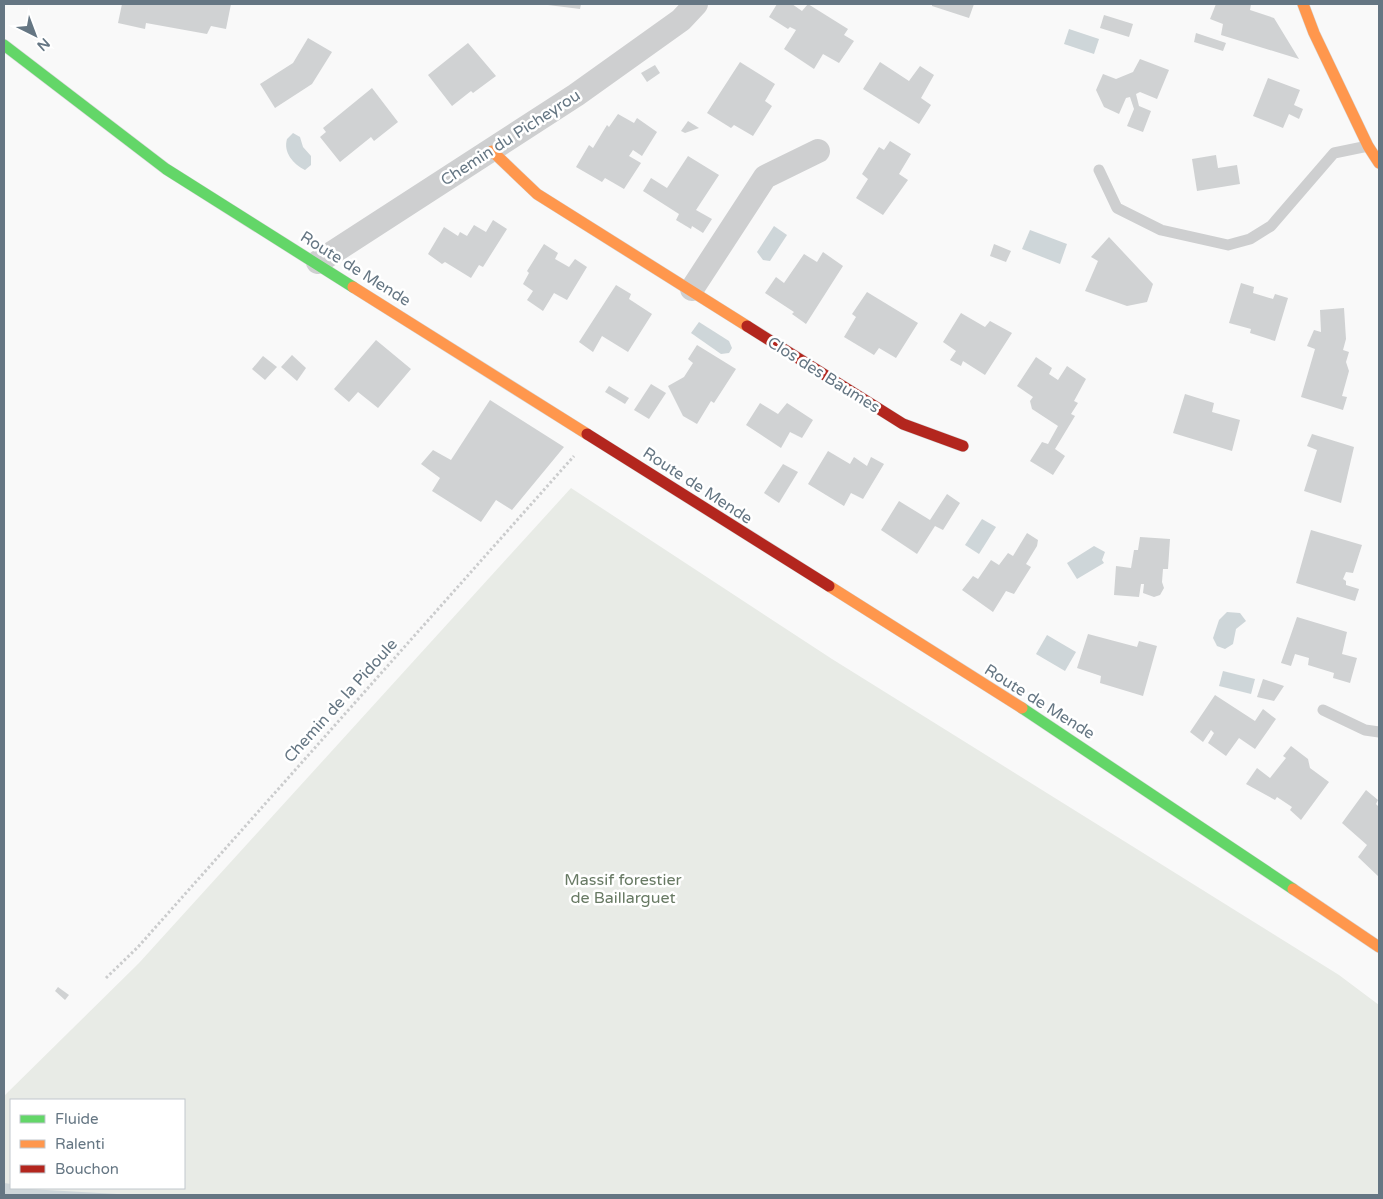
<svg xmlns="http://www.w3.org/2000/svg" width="1383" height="1199" viewBox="0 0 1383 1199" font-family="'Varela Round',sans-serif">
<rect width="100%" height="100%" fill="#f9f9f9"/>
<path fill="#e8ebe6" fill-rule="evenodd" d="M 571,488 L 832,659 L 1339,975 L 1379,1005 L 1379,1195 L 4,1195 L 4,1096 L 139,963 ZM 11,1100 L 184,1100 L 184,1188 L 11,1188 Z"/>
<g fill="#ced6d9">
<polygon points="1069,29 1099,39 1094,54 1064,44"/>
<path d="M 293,133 L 300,137 L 303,147 L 311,156 L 311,165 L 305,170 C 293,164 283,152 287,139 Z"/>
<polygon points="774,226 787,235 770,261 763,260 757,252"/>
<polygon points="1030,230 1067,244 1060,264 1022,249"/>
<polygon points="699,322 729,341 732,348 729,353 721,354 691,333"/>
<polygon points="982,519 996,527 979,554 965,545"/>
<polygon points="1094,546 1105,552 1102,560 1104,563 1077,579 1067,563"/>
<polygon points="1227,612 1240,613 1246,621 1236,629 1233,644 1225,649 1217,646 1213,638 1219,620"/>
<polygon points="1047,635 1076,652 1065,671 1036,654"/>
<polygon points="1223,671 1255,679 1251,694 1219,686"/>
<polygon points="4,1183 11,1184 11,1188 135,1195 4,1195"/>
</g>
<g fill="#d0d2d3">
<polygon points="122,4 231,4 226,29 211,26 207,34 146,23 145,29 118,23"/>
<polygon points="563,4 581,4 580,9 548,5"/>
<polygon points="777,4 792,4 802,11 808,4 848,29 844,35 854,41 839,63 823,54 814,69 784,49 796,30 790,27 788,29 769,17"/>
<polygon points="932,4 974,4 969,18 932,6"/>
<polygon points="1216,4 1251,4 1250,10 1274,18 1299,59 1221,35 1223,24 1210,19"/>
<polygon points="1104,15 1133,24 1129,37 1100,28"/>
<polygon points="1196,33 1226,43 1223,51 1194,42"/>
<polygon points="308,38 332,52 312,84 275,108 260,84 293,63"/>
<polygon points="468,43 496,76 473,93 471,91 452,106 428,75"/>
<polygon points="1140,59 1169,70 1157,99 1140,92 1136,94 1139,106 1151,111 1143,132 1127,126 1134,109 1130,97 1126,98 1119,114 1104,107 1096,90 1103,74 1116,79 1133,72"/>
<polygon points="740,62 775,84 765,101 772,106 753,136 734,125 731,128 707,113"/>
<polygon points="880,62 909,81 920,66 934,75 921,98 931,105 919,124 863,89"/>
<polygon points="655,65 660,73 647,82 641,73"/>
<polygon points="1268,78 1300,90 1294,105 1303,109 1299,119 1289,114 1283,128 1253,116"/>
<polygon points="372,88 398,122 374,141 371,137 340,162 320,137 326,132 323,128"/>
<polygon points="618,114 634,123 637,118 657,132 642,156 633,150 629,156 641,163 624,189 605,178 602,182 576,167 589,145 593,148 607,125 609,127"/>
<polygon points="688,121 699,128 685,133 681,131"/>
<polygon points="890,141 911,154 899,174 908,180 883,215 856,198 868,179 862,174 879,147 884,150"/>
<polygon points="1216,155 1218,168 1237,165 1240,184 1197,191 1192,159"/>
<polygon points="688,156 719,175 696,210 712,219 703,233 692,226 691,229 676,220 679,214 643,191 651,178 667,188"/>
<polygon points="493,220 507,229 483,267 479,265 471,278 445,262 442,264 428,254 444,227 458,236 460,232 467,236 474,225 486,232"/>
<polygon points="1109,237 1153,284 1147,302 1127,306 1085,291 1098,261 1091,257"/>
<polygon points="544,244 558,253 555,259 569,267 575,259 587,267 567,300 554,293 543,311 527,300 533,291 523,284 529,273 527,271"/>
<polygon points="994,244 1011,251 1006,262 990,256"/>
<polygon points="823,252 843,266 806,324 792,314 794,312 765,293 776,277 784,283 804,254 817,262"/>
<polygon points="1241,283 1254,287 1253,293 1273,299 1275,294 1288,298 1275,341 1250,333 1251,329 1229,323"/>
<polygon points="616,285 631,294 629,299 652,314 628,352 602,336 593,352 579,342"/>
<polygon points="867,292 918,323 896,358 879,348 874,355 844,337 856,317 852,314"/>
<polygon points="1344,308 1346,339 1343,350 1349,352 1346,362 1349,371 1342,396 1347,397 1343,410 1301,397 1315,349 1307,346 1314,330 1321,332 1320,310"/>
<polygon points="961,313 985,327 990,321 1012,333 985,375 963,361 961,366 950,360 956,351 943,342"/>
<polygon points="376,340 411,369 378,408 358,392 349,402 334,389"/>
<polygon points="697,345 736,369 714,403 711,401 697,424 683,416 668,386 684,377 693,363 688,359"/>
<polygon points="292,355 306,368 297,381 281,367"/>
<polygon points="263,356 277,367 265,380 252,369"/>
<polygon points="1036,357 1052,368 1049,374 1058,380 1067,366 1086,379 1074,401 1078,403 1071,414 1075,416 1055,449 1065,456 1053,475 1030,461 1042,442 1048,444 1058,426 1032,409 1030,401 1033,397 1017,386"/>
<polygon points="651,384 666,393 649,419 634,410"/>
<polygon points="609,386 629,398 625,404 605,392"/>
<polygon points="1185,394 1214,403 1212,412 1240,420 1232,451 1173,433"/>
<polygon points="490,400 564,447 512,510 496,500 481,522 432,491 440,478 421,464 433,450 451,460"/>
<polygon points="760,403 778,414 787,403 813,420 802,438 790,432 781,448 746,425"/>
<polygon points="1312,434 1354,447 1341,503 1304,491 1317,450 1307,446"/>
<polygon points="828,451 850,464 854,457 867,466 871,457 884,464 863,499 851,493 844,506 808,484"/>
<polygon points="783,464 798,472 779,503 764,493"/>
<polygon points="947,494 960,503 943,530 935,526 917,554 881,530 899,501 930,520"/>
<polygon points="1311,530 1362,545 1353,573 1346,572 1343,579 1346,581 1346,585 1359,589 1355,601 1296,583"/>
<polygon points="1027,533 1038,540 1037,546 1026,564 1031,567 1014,594 1006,591 993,612 962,590 973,576 978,579 991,560 999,565 1008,553 1013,556"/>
<polygon points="1140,537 1170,539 1168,569 1163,569 1162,582 1164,588 1160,595 1154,597 1143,593 1144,584 1141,584 1139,597 1114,595 1116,566 1131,568 1134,550 1138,550"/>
<polygon points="1297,617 1347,632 1342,654 1357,658 1350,683 1333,678 1334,673 1308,665 1309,658 1295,654 1291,666 1281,663"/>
<polygon points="1088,634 1137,647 1139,641 1157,646 1143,696 1100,683 1101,676 1077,668"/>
<polygon points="1263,679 1284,686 1274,701 1257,697"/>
<polygon points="1215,695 1255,721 1263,709 1276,719 1255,749 1239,738 1226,756 1208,743 1214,733 1211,730 1203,742 1190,732"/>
<polygon points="1291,746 1308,759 1310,768 1329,782 1301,820 1290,810 1292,807 1277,797 1275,800 1246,784 1257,768 1270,778 1286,758 1283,756"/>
<polygon points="1366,790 1378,800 1376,804 1379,807 1379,877 1358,857 1367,845 1342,823"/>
<polygon points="58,987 69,995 65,1000 55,991"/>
</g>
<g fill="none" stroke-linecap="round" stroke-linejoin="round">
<defs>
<g id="fast">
<polyline points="4,45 166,169 353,287"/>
<polyline points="1022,708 1293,889"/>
</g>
<g id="slow">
<polyline points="1303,4 1314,33 1368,146 1379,163"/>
<polyline points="492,151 537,194 747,326"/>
<polyline points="353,287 587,434"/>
<polyline points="829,586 1022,708"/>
<polyline points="1293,889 1379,947"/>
</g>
<g id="jam">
<polyline points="747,326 903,424 963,446"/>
<polyline points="587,434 829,586"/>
</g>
</defs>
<use href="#fast" stroke="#d5d6d7" stroke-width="12"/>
<use href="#slow" stroke="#d5d6d7" stroke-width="12"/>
<use href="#jam" stroke="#d5d6d7" stroke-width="12"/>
<polyline stroke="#cbcccd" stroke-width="3" stroke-dasharray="2.5 2.5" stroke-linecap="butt" points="106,978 138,947 574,456"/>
<g stroke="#cecfd0" stroke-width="11">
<polyline points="1099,170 1117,208 1161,230 1228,245 1250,239 1271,226 1334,153 1368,146"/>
<polyline points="1323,710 1365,730 1379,732"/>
</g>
<g stroke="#cecfd0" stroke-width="24">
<polyline points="318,262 576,95 681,20 696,4"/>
<polyline points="692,289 765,177 818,151"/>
</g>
<use href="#fast" stroke="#63d668" stroke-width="11"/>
<use href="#slow" stroke="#ff974d" stroke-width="11"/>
<use href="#jam" stroke="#b3261e" stroke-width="11"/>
</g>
<g text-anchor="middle" stroke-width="5" stroke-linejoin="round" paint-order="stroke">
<g font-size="16" fill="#657683" stroke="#fff">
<text transform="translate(510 137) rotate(-33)" y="6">Chemin du Picheyrou</text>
<text transform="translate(356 268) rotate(32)" y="6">Route de Mende</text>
<text transform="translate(824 374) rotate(32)" y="6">Clos des Baumes</text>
<text transform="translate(698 485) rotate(33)" y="6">Route de Mende</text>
<text transform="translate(340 700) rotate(-48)" y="6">Chemin de la Pidoule</text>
<text transform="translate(1040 701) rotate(32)" y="6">Route de Mende</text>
</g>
<g font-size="16" fill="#687a64" stroke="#fff">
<text x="623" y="885">Massif forestier<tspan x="623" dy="18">de Baillarguet</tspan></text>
</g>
</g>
<rect width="1383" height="1199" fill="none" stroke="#657683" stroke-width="10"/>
<rect x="10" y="1099" width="175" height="90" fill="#ffffff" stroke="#c1c8cd"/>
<rect x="20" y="1115" width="25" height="8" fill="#63d668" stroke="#c1c8cd"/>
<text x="55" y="1124" font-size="15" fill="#657683">Fluide</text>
<rect x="20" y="1140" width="25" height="8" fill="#ff974d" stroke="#c1c8cd"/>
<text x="55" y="1149" font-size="15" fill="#657683">Ralenti</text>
<rect x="20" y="1165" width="25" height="8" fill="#b3261e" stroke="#c1c8cd"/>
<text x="55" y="1174" font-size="15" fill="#657683">Bouchon</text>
<g transform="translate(35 35) rotate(138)" stroke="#ffffff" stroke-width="4" paint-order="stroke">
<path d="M0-4L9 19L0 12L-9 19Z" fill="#657683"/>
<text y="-8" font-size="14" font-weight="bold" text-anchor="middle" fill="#657683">N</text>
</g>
</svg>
